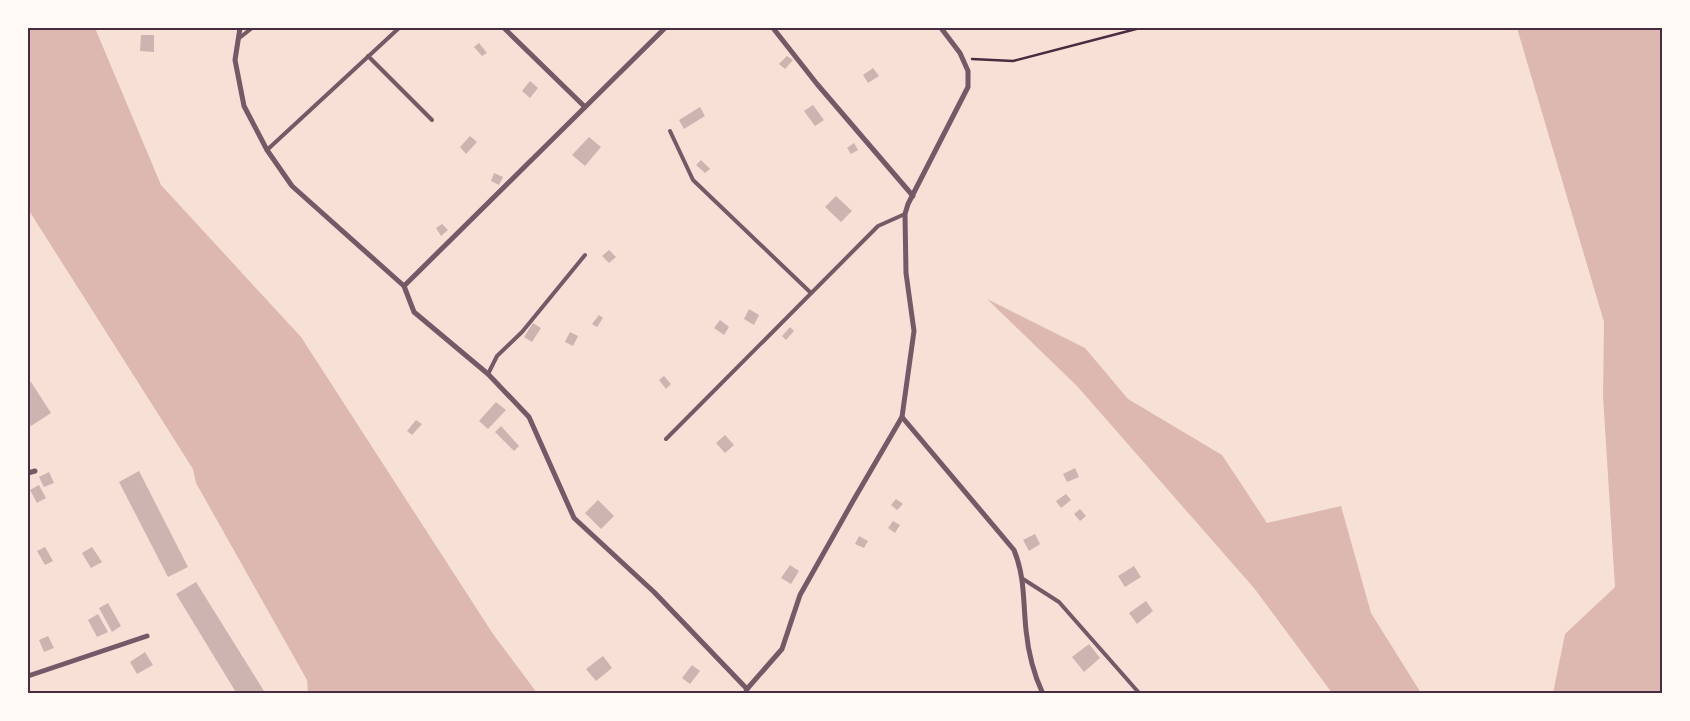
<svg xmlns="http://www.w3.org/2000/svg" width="1690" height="721" viewBox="0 0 1690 721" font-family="'Source Sans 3',sans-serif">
<rect width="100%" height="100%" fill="#f7e1d7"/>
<g fill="#dcb8b0">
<polygon points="28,28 95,28 161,185 301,337 493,634 537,693 308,693 307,680 196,483 193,469 28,209"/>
<polygon points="1517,28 1662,28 1662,693 1553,693 1565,634 1615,587 1603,396 1604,322"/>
<polygon points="987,299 1085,348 1128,399 1222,455 1267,523 1341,506 1371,613 1421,693 1332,693 1254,588 1077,386"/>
</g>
<g fill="#ccb4b1">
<polygon points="141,35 154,35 154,52 140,51"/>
<polygon points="479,43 487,53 482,56 474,47"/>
<polygon points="787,56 793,60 785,69 779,64"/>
<polygon points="873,68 879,76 868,83 863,75"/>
<polygon points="530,81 538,88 530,98 522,91"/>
<polygon points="813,105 824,120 815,126 804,111"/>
<polygon points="700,107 705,116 684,129 679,120"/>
<polygon points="470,136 477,142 466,154 460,147"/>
<polygon points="589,137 601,147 585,166 572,155"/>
<polygon points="854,143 858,150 851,154 847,148"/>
<polygon points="701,160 710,169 705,173 696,165"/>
<polygon points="494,173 503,177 499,185 491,181"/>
<polygon points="836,196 852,211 841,222 825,207"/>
<polygon points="442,224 448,230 441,236 436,228"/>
<polygon points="609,250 616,257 609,263 602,256"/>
<polygon points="749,309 759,315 754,325 744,319"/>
<polygon points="599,315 603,318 597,327 592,324"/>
<polygon points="720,320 729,327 724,335 714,328"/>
<polygon points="533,323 541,328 532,342 524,337"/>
<polygon points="790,327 794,331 786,340 782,336"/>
<polygon points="570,332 578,336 573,346 565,342"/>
<polygon points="664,376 671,384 666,389 659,380"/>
<polygon points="31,382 51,413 31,426 28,420 28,384"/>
<polygon points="496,402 506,410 488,429 479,421"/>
<polygon points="416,420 422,424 412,435 407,431"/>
<polygon points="501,426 519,446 514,451 495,432"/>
<polygon points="725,435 734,445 725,453 716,443"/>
<polygon points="1075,468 1079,477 1067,482 1063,474"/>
<polygon points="139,471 188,567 168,577 119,482"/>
<polygon points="49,472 54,483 44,487 39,477"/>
<polygon points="39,485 46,498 37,503 30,490"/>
<polygon points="1066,494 1071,500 1061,508 1056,501"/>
<polygon points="896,499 903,504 897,510 891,505"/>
<polygon points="598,500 614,516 601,529 585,513"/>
<polygon points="1080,509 1086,516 1080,521 1074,514"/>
<polygon points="893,521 900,525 895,533 888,528"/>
<polygon points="1035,534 1040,544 1029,551 1023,540"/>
<polygon points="859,536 868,541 864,548 855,544"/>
<polygon points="45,547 53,561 45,565 37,551"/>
<polygon points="92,547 102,562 91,568 82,553"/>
<polygon points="790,565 799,571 791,584 781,578"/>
<polygon points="1134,566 1141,577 1125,587 1118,576"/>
<polygon points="196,582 264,691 261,694 237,694 176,594"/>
<polygon points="1146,601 1153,611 1137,624 1129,613"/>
<polygon points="108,603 121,626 112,632 99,608"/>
<polygon points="98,614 108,632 97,637 88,620"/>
<polygon points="48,636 54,648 44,652 39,640"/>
<polygon points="1089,644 1100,658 1084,672 1072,657"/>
<polygon points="145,652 153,665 137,674 130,662"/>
<polygon points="603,656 612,668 596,681 586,669"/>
<polygon points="692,665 700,671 690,684 682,678"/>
</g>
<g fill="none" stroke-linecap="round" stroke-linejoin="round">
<polyline stroke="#4a2c40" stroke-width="2.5" points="972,59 1013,61 1140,28"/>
<g stroke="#755966" stroke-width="4">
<polyline points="238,39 252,28"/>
<polyline points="368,56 432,120"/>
<polyline points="670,131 693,180 811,293"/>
<polyline points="267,150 399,28"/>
<polyline points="488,374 497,356 522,332 585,255"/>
<polyline points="666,439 878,226 905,214"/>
<polyline points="1023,579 1059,602 1140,694"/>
</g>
<g stroke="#755966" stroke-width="5">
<polyline points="240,28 235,60 244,106 267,150 292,186 404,286 414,312 488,374 529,417 574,518 654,592 747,689"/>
<polyline points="504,28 585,107"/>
<polyline points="773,28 817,84 913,196"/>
<path d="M 941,28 L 960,53 L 968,71 L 968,87 L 908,204 L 905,214 L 906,273 L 914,331 L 902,417 L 1014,550 C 1025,577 1023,601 1026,630 C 1028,650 1034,675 1043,694"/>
<polyline points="404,286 665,28"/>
<polyline points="28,473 35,471"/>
<polyline points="28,676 147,636"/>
<polyline points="745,694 747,689 782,649 800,595 853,501 902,417"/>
</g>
</g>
<rect width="1690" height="721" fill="none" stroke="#fffaf5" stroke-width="58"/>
<rect x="29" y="29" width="1632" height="663" fill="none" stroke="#4a2c40" stroke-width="2"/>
</svg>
